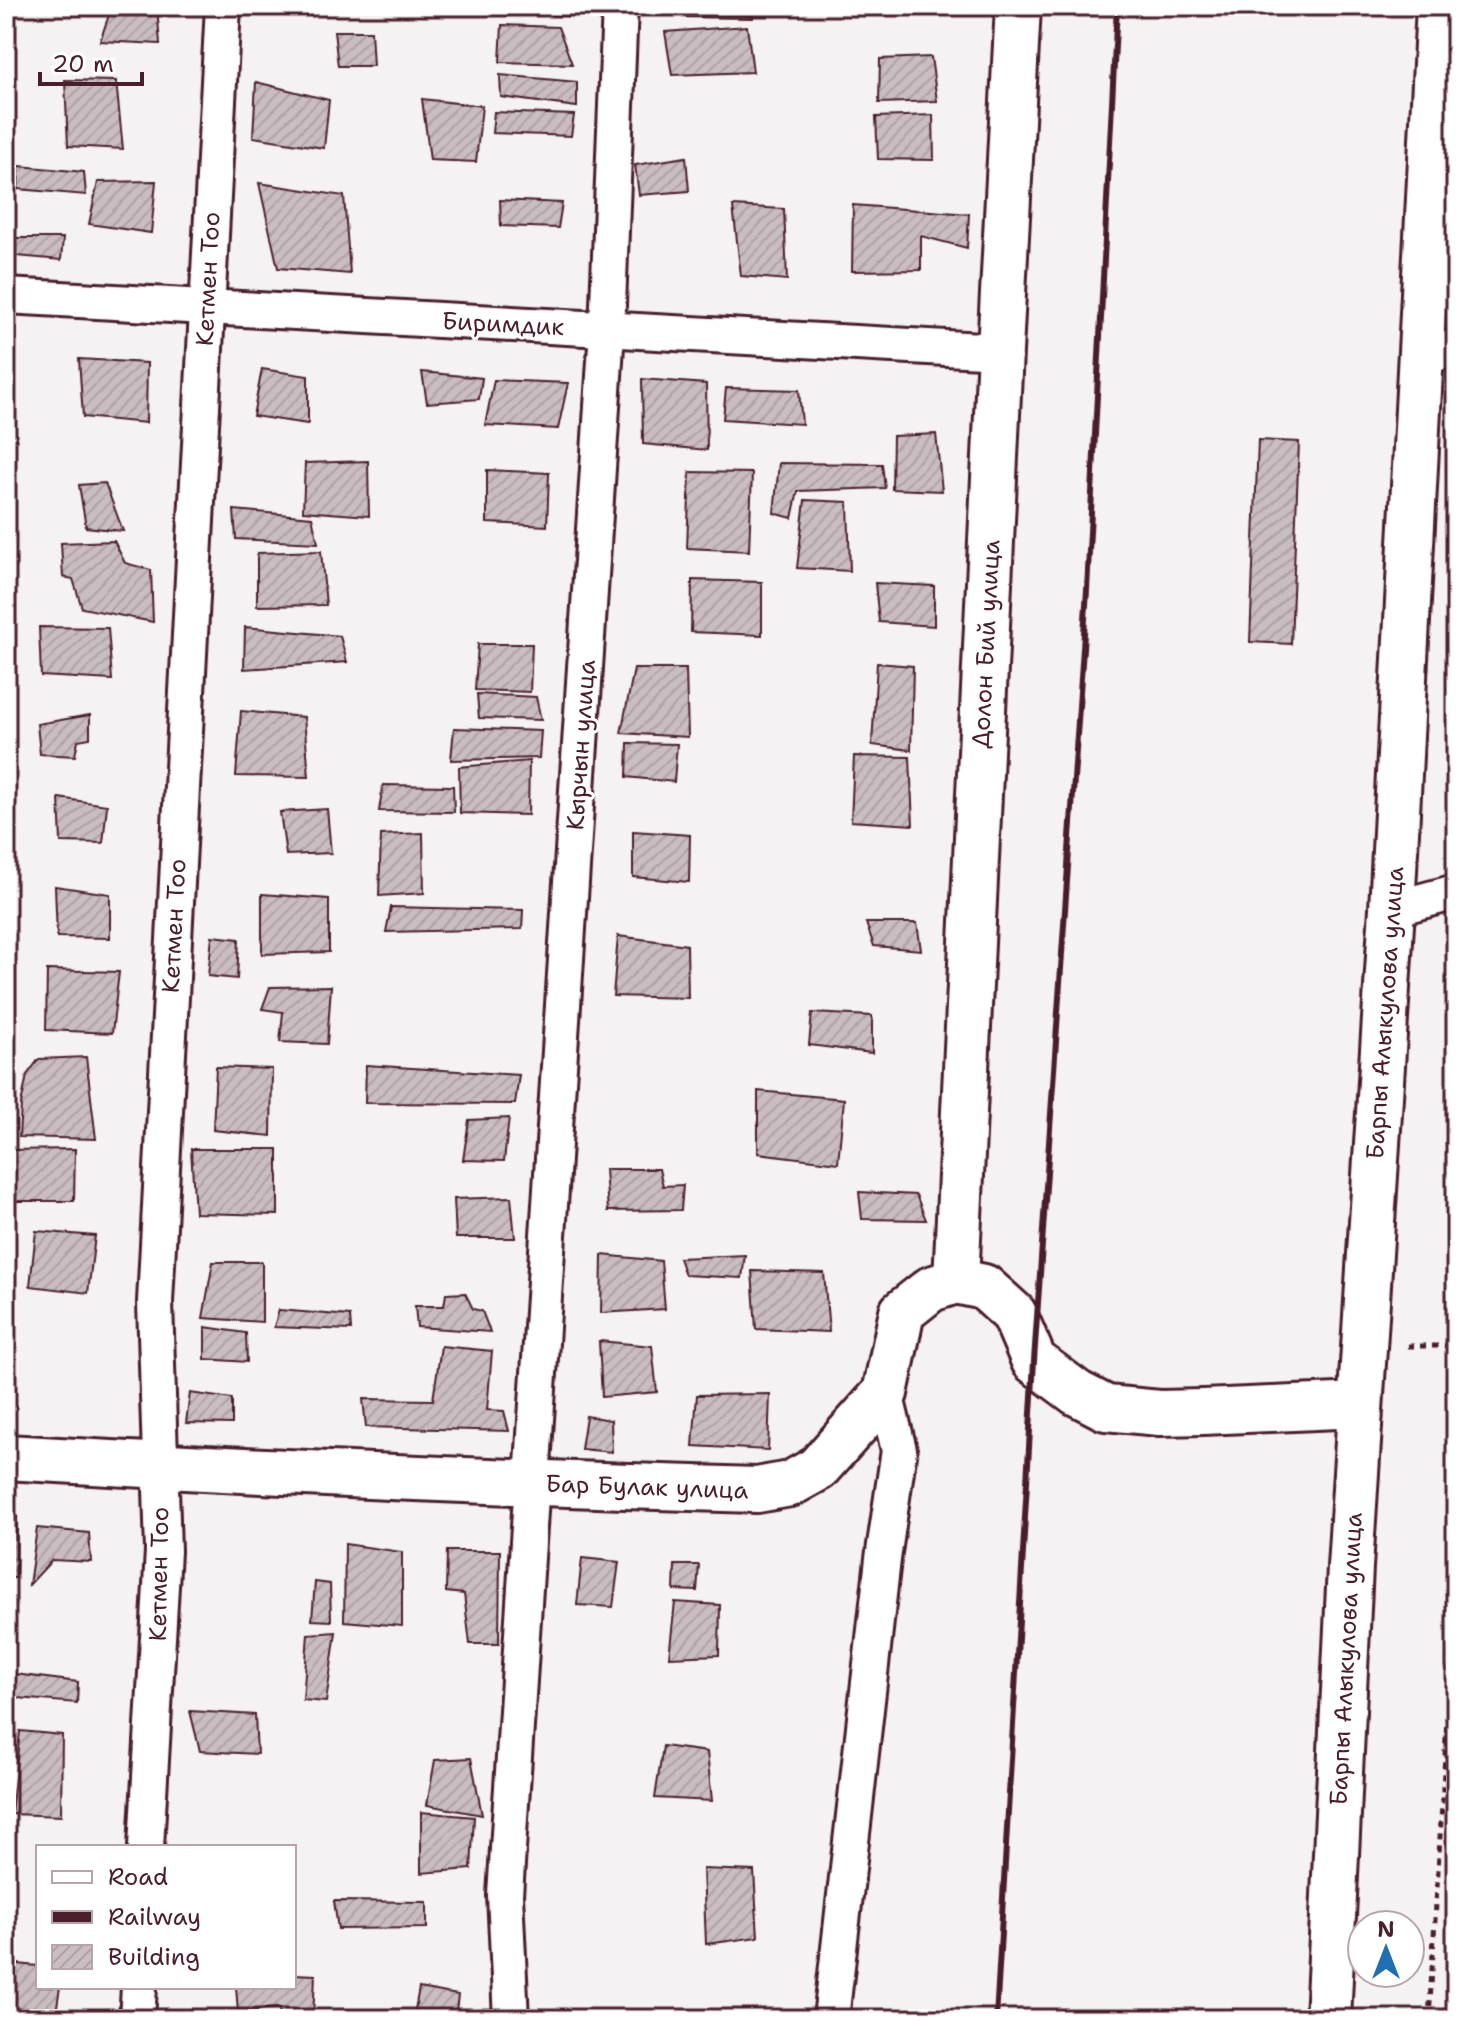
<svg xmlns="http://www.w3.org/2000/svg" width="1462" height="2025" viewBox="0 0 1462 2025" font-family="'Shantell Sans',sans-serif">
<defs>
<pattern id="building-hatch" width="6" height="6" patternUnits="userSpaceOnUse" patternTransform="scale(2)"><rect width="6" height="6" fill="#cabdc1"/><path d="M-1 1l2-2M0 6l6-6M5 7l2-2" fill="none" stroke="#afa2a6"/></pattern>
</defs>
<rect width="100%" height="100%" fill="#f4f2f2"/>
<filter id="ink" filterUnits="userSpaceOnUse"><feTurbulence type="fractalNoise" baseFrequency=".0125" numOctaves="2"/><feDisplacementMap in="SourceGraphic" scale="16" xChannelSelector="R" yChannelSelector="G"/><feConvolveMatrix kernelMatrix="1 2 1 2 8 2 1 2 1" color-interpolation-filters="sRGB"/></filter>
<g filter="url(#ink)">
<g fill="url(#building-hatch)" stroke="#4a1f2b" stroke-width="2">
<polygon points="128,6 157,6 160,44 100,41 110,12"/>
<polygon points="505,6 568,6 568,16 505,11"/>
<polygon points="683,6 752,6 753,18 683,17"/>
<polygon points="502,25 558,27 572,64 500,62"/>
<polygon points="747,26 753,72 672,75 665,32"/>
<polygon points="334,31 371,31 373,66 338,66"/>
<polygon points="931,57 937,101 879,103 880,59"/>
<polygon points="500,75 577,82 577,107 501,97"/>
<polygon points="65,80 116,81 123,149 68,146"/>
<polygon points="256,82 329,100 324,148 253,137"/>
<polygon points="422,99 482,106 476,162 430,160"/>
<polygon points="494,112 574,115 571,136 492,133"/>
<polygon points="933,115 934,160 878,159 876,117"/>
<polygon points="686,157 689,191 639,195 635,165"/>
<polygon points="19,166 84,172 86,195 18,189"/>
<polygon points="156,181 151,233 89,224 98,182"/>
<polygon points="259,183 344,196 350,274 278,268"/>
<polygon points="500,200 562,203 558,228 501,226"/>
<polygon points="853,205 969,214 967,248 921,236 921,270 852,271"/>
<polygon points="733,206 784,209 787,280 741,276"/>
<polygon points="6,238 63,238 61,260 6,255"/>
<polygon points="79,359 147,363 146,423 83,417"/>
<polygon points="262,369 308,376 308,424 253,416"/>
<polygon points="422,372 482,378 479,399 427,403"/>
<polygon points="642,379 706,384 707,450 643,444"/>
<polygon points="494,380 568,383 558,429 485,425"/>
<polygon points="726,388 799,390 802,424 723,419"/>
<polygon points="936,434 942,491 892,489 893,436"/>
<polygon points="1258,440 1299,442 1291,644 1250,642"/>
<polygon points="368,461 369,516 303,511 305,463"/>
<polygon points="779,463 882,464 885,488 798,491 792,518 774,513"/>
<polygon points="487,470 549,473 547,526 487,523"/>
<polygon points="690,472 752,473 749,551 687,548"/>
<polygon points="105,483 123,531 86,527 79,485"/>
<polygon points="805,500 848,502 850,571 797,568"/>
<polygon points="234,510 312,517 318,543 236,539"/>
<polygon points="114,541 125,563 151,570 153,622 82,608 73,579 63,577 61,543"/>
<polygon points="321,551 326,605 257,606 257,553"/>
<polygon points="692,580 762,582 762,635 691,632"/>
<polygon points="875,583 934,586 934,626 879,622"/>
<polygon points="39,627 108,628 112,680 41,676"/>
<polygon points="245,627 340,636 347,662 244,669"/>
<polygon points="478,644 532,644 530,692 475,690"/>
<polygon points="877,663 913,666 911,750 872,745"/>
<polygon points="634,669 686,669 688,737 621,733"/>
<polygon points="477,694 536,697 541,720 479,718"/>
<polygon points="241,711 304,717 309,777 236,776"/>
<polygon points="90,715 90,738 78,740 75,756 40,754 37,724"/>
<polygon points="454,728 541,731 539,758 451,760"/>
<polygon points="628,743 677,744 674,782 627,777"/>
<polygon points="854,756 910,757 913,825 851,821"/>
<polygon points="529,761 528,815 460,813 459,767"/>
<polygon points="383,785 453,786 454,812 379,811"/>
<polygon points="59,798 107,805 103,843 61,842"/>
<polygon points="327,809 331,853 286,855 280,812"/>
<polygon points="633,831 690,835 689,882 633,877"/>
<polygon points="423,833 424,893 379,896 381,835"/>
<polygon points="55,886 110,894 110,938 57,937"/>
<polygon points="262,894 329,899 329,952 262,954"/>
<polygon points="391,907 523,910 522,929 386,932"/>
<polygon points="866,923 917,923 921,950 874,946"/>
<polygon points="212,936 239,939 237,979 208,976"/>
<polygon points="618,936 687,945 688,998 613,996"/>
<polygon points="47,970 119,972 112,1033 46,1030"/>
<polygon points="331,986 327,1044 280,1042 283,1012 262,1009 270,987"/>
<polygon points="812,1013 872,1016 872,1053 809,1045"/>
<polygon points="86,1057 96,1139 19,1137 21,1105 27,1075 39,1059"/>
<polygon points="366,1065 519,1075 515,1104 365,1103"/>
<polygon points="216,1067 272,1069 271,1136 213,1130"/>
<polygon points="758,1091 844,1099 838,1163 758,1153"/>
<polygon points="509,1118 504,1161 463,1160 469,1120"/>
<polygon points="75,1149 74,1201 6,1201 6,1150"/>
<polygon points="191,1149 278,1149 278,1215 195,1213"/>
<polygon points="605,1169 659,1169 663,1186 683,1185 681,1210 608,1211"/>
<polygon points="859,1192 916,1195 926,1220 862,1219"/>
<polygon points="511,1197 515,1238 456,1238 454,1199"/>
<polygon points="36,1231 95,1236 88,1293 30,1286"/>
<polygon points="602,1255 661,1261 665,1309 601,1313"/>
<polygon points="745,1255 742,1278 685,1275 679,1258"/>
<polygon points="213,1262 262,1262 262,1322 203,1318"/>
<polygon points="752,1271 824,1273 829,1332 756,1329"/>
<polygon points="465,1293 473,1309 482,1311 490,1332 417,1327 415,1306 444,1306 446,1294"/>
<polygon points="279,1310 350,1316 351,1330 274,1327"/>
<polygon points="205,1327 246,1333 247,1362 205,1359"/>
<polygon points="599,1341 652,1346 657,1392 602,1397"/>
<polygon points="441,1346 492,1351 487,1410 504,1411 509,1431 366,1427 363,1399 433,1400"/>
<polygon points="190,1393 232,1399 232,1424 186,1423"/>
<polygon points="770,1394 768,1450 693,1446 697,1395"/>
<polygon points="586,1416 611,1420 612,1452 581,1449"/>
<polygon points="17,1517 16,1578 6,1578 6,1518"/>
<polygon points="37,1528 89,1533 91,1562 52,1560 29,1585"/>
<polygon points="345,1544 402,1552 402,1626 344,1621"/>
<polygon points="447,1551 500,1551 499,1644 470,1644 464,1594 446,1592"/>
<polygon points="582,1558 619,1562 613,1607 577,1605"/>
<polygon points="675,1565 699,1565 697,1591 674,1590"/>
<polygon points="315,1582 330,1584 331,1621 312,1620"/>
<polygon points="675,1602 720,1605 719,1655 669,1657"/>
<polygon points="336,1632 326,1702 303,1700 308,1634"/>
<polygon points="6,1673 78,1682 77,1703 6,1697"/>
<polygon points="190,1711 255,1715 257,1754 200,1751"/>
<polygon points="20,1731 62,1735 61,1816 11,1814"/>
<polygon points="663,1746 707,1752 712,1801 655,1798"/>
<polygon points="471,1758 482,1815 427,1805 435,1760"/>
<polygon points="421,1812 474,1817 471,1869 421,1873"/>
<polygon points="6,1869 11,1869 6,1900"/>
<polygon points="703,1869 754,1871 758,1937 706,1944"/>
<polygon points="334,1901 427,1902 427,1928 338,1929"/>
<polygon points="6,1963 38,1966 38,1987 60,1987 55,2019 6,2019"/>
<polygon points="294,1974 315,1975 313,2019 280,2019 279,2008 238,2012 236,1987 294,1987"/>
<polygon points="419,1988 458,1995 455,2019 414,2015"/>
</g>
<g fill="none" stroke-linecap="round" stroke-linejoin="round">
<defs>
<g id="street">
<polyline points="6,296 1000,351"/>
<polyline points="1421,360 1456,346"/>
<polyline points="1392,909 1456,892"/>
<polyline points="146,1847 163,1551 155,1302 223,6"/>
<polyline points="137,2019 139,1987"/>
<polyline points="511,2019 505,1895 607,330 620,6"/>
<polyline points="831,2019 883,1559 899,1450 885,1393"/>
</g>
<g id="secondary">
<polyline points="956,1281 1000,351 1018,6"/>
<path d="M 6,1457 C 256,1472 506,1483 757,1490 L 790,1484 L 817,1469 L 885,1393 L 902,1312 L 931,1289 L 956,1281 L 984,1287 L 1014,1314 L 1034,1361 L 1077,1393 L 1106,1408 L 1160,1413 L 1203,1412 L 1360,1405"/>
</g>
<polyline id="primary" points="1328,2019 1350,1567 1392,909 1439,6"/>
</defs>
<use href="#street" stroke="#4a1f2b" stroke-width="40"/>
<use href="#secondary" stroke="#4a1f2b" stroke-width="50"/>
<use href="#primary" stroke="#4a1f2b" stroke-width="50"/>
<g stroke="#4a1f2b" stroke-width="5" stroke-dasharray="6 6" stroke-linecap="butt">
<polyline points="1408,1346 1456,1346"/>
<polyline points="1429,2019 1451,1656 1456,1641"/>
</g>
<use href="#street" stroke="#fff" stroke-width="34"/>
<use href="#secondary" stroke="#fff" stroke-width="44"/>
<use href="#primary" stroke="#fff" stroke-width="44"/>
<polyline stroke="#4a1f2b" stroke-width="6" points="996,2019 1034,1361 1087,590 1117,6"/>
</g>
</g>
<g text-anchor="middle" stroke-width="6" stroke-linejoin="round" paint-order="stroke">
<g font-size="24" fill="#4a1f2b" stroke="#fff">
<text transform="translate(208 279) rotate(-87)" y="8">Кетмен Тоо</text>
<text transform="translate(503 324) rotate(3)" y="8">Биримдик</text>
<text transform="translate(986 644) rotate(-87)" y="8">Долон Бий улица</text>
<text transform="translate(581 745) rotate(-86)" y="8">Кырчын улица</text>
<text transform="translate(174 926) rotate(-87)" y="8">Кетмен Тоо</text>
<text transform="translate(1385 1013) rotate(-86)" y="8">Барпы Алыкулова улица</text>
<text transform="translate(647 1487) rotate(2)" y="8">Бар Булак улица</text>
<text transform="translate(159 1574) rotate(-89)" y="8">Кетмен Тоо</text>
<text transform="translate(1346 1659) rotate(-87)" y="8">Барпы Алыкулова улица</text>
</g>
</g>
<rect width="1462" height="2025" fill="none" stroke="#fff" stroke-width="32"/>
<rect x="16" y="16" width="1430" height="1993" fill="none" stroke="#4a1f2b" stroke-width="3" filter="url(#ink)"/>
<rect x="36" y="1845" width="260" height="144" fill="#ffffff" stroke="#b7a5aa" stroke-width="2"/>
<rect x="52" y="1871" width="40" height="12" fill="#ffffff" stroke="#b7a5aa" stroke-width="2"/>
<text x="108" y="1885" font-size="24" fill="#4a1f2b">Road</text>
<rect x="52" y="1911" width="40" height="12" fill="#4a1f2b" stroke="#b7a5aa" stroke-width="2"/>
<text x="108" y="1925" font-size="24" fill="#4a1f2b">Railway</text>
<rect x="52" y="1945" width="40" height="24" fill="url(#building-hatch)" stroke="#b7a5aa" stroke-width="2"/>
<text x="108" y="1965" font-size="24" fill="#4a1f2b">Building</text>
<g transform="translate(1386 1949)"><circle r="38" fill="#ffffff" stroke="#b7a5aa" stroke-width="2"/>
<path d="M0-6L14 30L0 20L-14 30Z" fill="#1f6fb2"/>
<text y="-12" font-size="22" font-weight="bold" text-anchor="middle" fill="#4a1f2b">N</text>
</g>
<path d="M40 72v12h102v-12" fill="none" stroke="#4a1f2b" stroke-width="4"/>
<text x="52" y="72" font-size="24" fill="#4a1f2b" stroke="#ffffff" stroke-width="6" paint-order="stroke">20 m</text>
</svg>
